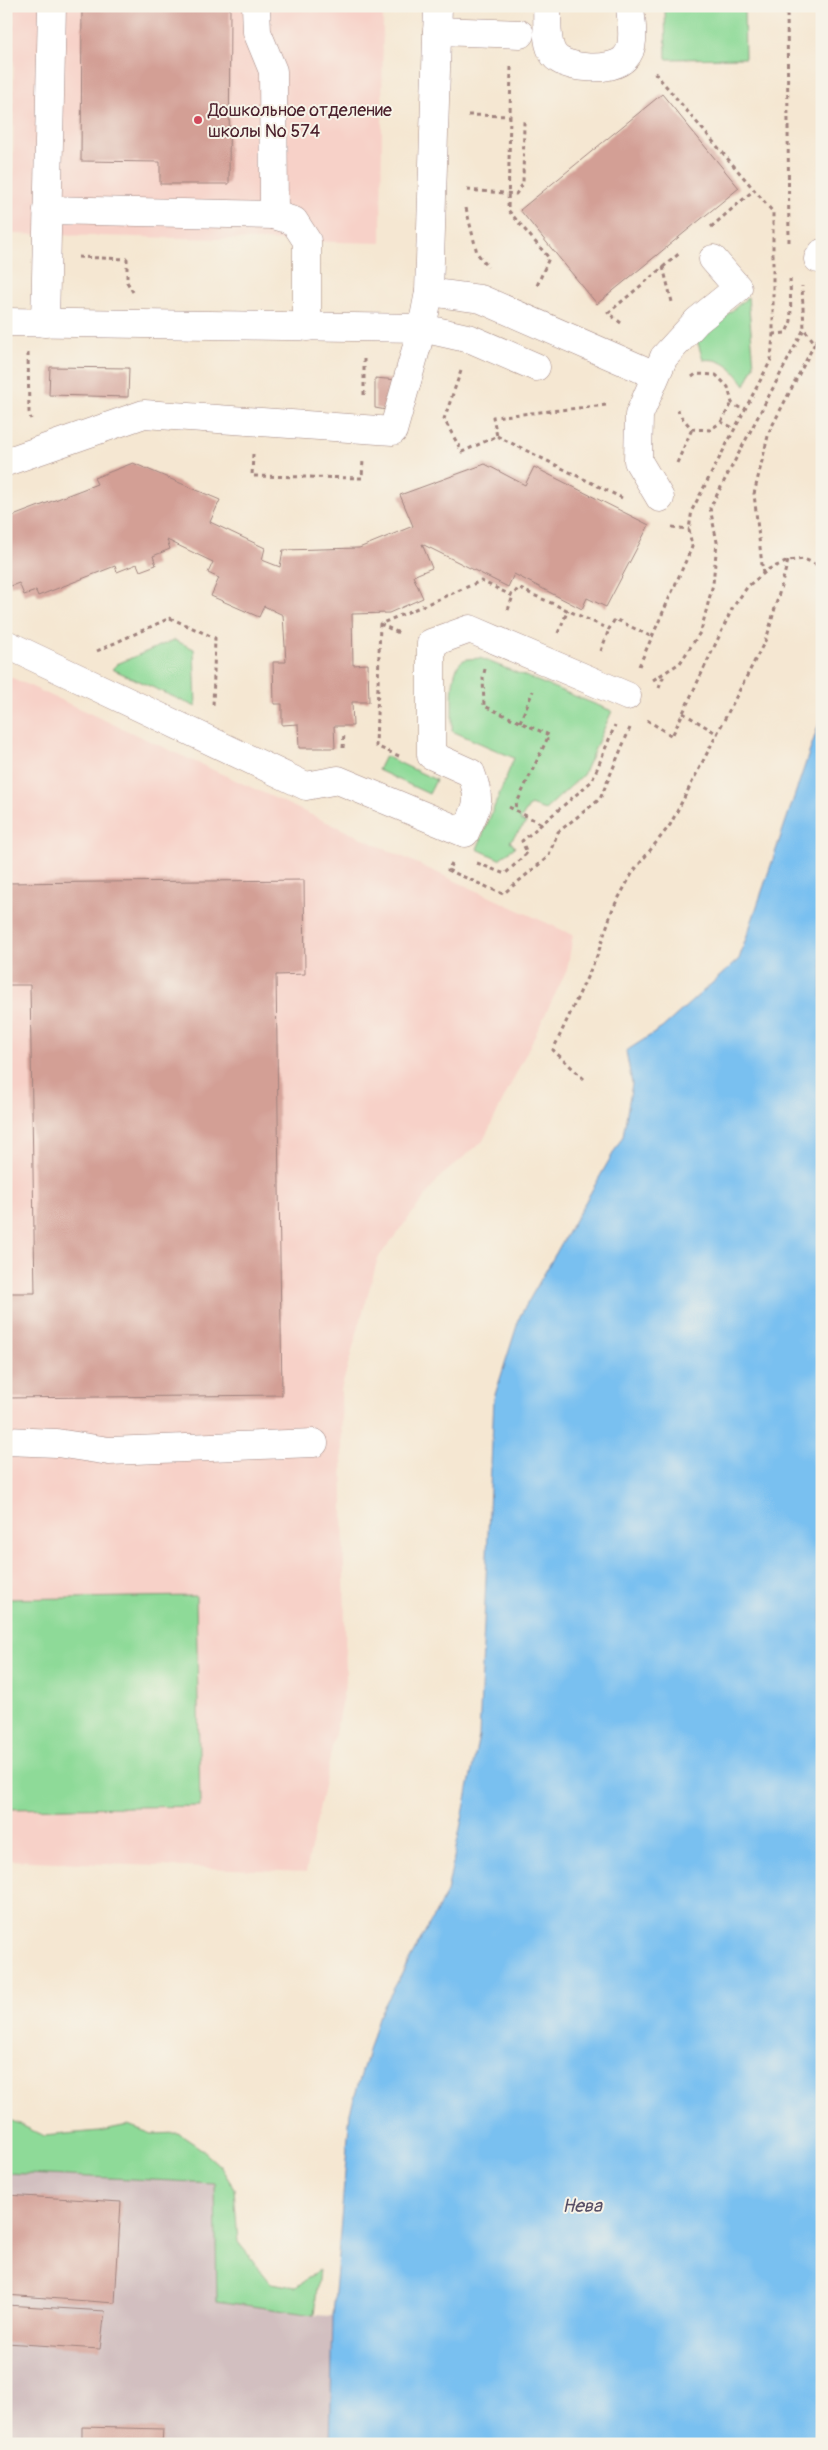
<svg xmlns="http://www.w3.org/2000/svg" width="828" height="2450" viewBox="0 0 828 2450" font-family="Pangolin,sans-serif">
<rect width="100%" height="100%" fill="#f7f3e8"/>
<filter id="ink" filterUnits="userSpaceOnUse"><feTurbulence type="fractalNoise" baseFrequency=".02" numOctaves="2"/><feDisplacementMap in="SourceGraphic" scale="10" xChannelSelector="R" yChannelSelector="G"/><feConvolveMatrix kernelMatrix="1 2 1 2 8 2 1 2 1" color-interpolation-filters="sRGB"/></filter>
<filter id="wash" filterUnits="userSpaceOnUse"><feTurbulence type="fractalNoise" baseFrequency=".0096" numOctaves="4" result="noise"/><feDisplacementMap in="SourceGraphic" scale="20" xChannelSelector="R" yChannelSelector="G"/><feGaussianBlur stdDeviation="1.12" result="paint"/><feColorMatrix in="noise" values="0 0 0 0 0 0 0 0 0 0 0 0 0 0 0 0 0 1.4 0 .05"/><feComposite in="paint" operator="in"/></filter>
<g filter="url(#wash)">
<rect width="100%" height="100%" fill="#f5e7d2"/>
<g fill="#f7d1c8">
<polygon points="14,6 383,6 381,243 13,234"/>
<polygon points="6,675 573,935 567,970 483,1141 440,1177 378,1258 341,1390 346,1681 306,1872 6,1860"/>
</g>
<polygon fill="#d2bfc0" points="6,2173 215,2183 217,2301 314,2315 333,2316 330,2444 6,2444"/>
<g fill="#8eda98" stroke="#6c7c62">
<polygon points="665,6 744,6 745,58 666,59"/>
<path d="M 748,297 L 754,366 L 745,385 C 734,370 723,357 703,360 L 697,340 Z"/>
<polygon points="174,640 194,649 196,707 112,669 117,664"/>
<path d="M 480,658 L 612,711 L 583,775 L 545,810 L 530,805 L 520,820 L 526,823 L 510,841 L 515,847 L 499,859 L 477,849 L 514,758 L 452,731 C 453,716 448,666 464,660 C 469,658 475,659 480,658 Z"/>
<polygon points="385,756 436,780 429,794 378,770"/>
<polygon points="196,1596 200,1806 6,1809 6,1599"/>
<polygon points="6,2118 44,2136 99,2131 128,2125 152,2134 178,2133 200,2148 220,2166 234,2188 238,2242 271,2283 296,2287 319,2270 314,2315 217,2301 215,2183 6,2173"/>
</g>
<polygon fill="#79c0f0" stroke="#62708e" points="822,715 822,2444 330,2444 333,2316 350,2112 378,2017 447,1892 479,1736 494,1398 520,1316 623,1136 632,1084 626,1051 662,1028 739,959"/>
<g id="blocks">
<g fill="#d39f95">
<polygon points="82,6 230,6 229,184 160,184 160,162 81,161"/>
<polygon points="662,94 739,188 597,304 520,210"/>
<polygon points="50,367 129,368 128,397 49,395"/>
<polygon points="375,378 398,380 386,410 375,408"/>
<polygon points="133,463 220,500 210,522 265,548 262,560 280,567 283,550 359,548 413,526 400,495 485,464 525,485 534,467 649,525 606,607 587,598 582,609 514,574 508,587 422,544 432,568 413,576 423,598 389,613 352,614 353,665 368,664 369,702 352,702 353,726 334,726 335,748 299,748 298,724 282,725 282,704 274,704 273,662 286,662 283,615 264,606 259,617 211,596 219,578 208,573 213,562 167,540 170,549 153,556 156,565 140,571 137,564 117,572 115,566 38,596 36,591 24,595 19,583 11,586 6,574 6,529 11,527 8,518 97,484 94,478"/>
<polygon points="304,880 305,974 276,975 282,1395 6,1398 6,1293 35,1293 30,985 6,985 6,883"/>
<polygon points="6,2195 121,2202 115,2303 6,2295"/>
<polygon points="6,2305 105,2311 100,2349 6,2343"/>
<polygon points="82,2427 163,2429 162,2444 82,2444"/>
</g>
</g>
</g>
<g filter="url(#ink)">
<use href="#blocks" fill-opacity="0" stroke="#a0837e" stroke-width="1"/>
<g fill="none" stroke-linecap="round" stroke-linejoin="round">
<defs>
<g id="minor">
<polyline points="256,6 257,32 273,71 274,215 294,221 307,241 307,327"/>
<path d="M 547,6 C 548,21 545,43 554,55 C 565,70 613,72 625,58 C 637,46 631,22 630,6"/>
<polyline points="437,31 520,34"/>
<polyline points="47,210 274,215"/>
<polyline points="818,259 822,253"/>
<polyline points="429,292 481,299 655,375"/>
<polyline points="6,322 422,328 429,292 438,6"/>
<polyline points="45,323 52,6"/>
<polyline points="6,462 144,414 393,431 422,328 471,339 536,367"/>
<polyline points="660,498 638,461 639,415 664,357 697,321 738,288 713,259"/>
<path d="M 6,644 L 306,786 L 338,780 L 465,833 C 477,806 482,802 471,773 L 431,755 L 431,643 L 470,629 L 627,696"/>
<polyline points="6,1441 57,1443 109,1451 314,1443"/>
</g>
</defs>
<use href="#minor" stroke="#a0837e" stroke-width="29"/>
<g stroke="#a0837e" stroke-width="3" stroke-dasharray="4 4" stroke-linecap="butt">
<polyline points="787,6 789,244"/>
<polyline points="511,67 508,210 549,258 536,288"/>
<polyline points="468,115 511,116"/>
<polyline points="467,190 516,194 523,184 524,121"/>
<polyline points="466,208 477,253 488,267"/>
<polyline points="711,227 754,190"/>
<polyline points="78,257 127,259 127,282 133,292"/>
<polyline points="663,267 672,302"/>
<polyline points="621,323 608,313 681,252"/>
<polyline points="773,334 786,333 791,321 790,275"/>
<polyline points="815,343 822,332"/>
<polyline points="28,353 29,412 31,419"/>
<polyline points="364,359 364,397"/>
<polyline points="461,371 444,419 462,452 497,436 493,417 607,405"/>
<polyline points="692,377 696,374 716,375 728,387 732,403 743,410"/>
<polyline points="678,409 679,414 692,429 710,430 721,422 734,428"/>
<polyline points="721,422 732,403"/>
<polyline points="497,436 622,498"/>
<polyline points="253,454 252,476 362,478 363,460"/>
<polyline points="677,463 692,429"/>
<polyline points="672,527 689,529"/>
<polyline points="763,574 754,494 769,432 815,343 804,329"/>
<polyline points="508,610 513,596"/>
<polyline points="380,624 401,634"/>
<polyline points="558,633 568,610"/>
<polyline points="97,651 170,618 215,638 213,708"/>
<polyline points="601,651 609,629"/>
<polyline points="639,666 692,547 689,529 692,510 771,360 773,334 773,212 654,72"/>
<polyline points="485,669 483,677 484,706 549,735 514,809"/>
<polyline points="653,680 680,663 701,631 713,584 717,542 710,508 804,329 802,286"/>
<polyline points="659,688 664,675"/>
<polyline points="683,713 716,733"/>
<polyline points="647,720 672,736 733,607 748,586 769,569 788,561 804,559 822,567"/>
<polyline points="520,722 533,691"/>
<polyline points="343,748 344,733"/>
<polyline points="399,756 376,746 380,624 481,581 513,596 518,588 609,629 615,619 652,637"/>
<polyline points="509,807 542,824"/>
<polyline points="452,863 448,870 503,894 548,857 558,832 600,799 630,728"/>
<polyline points="477,863 505,874 527,853 522,841 592,781 615,725"/>
<polyline points="584,1079 553,1050 597,956 613,908 633,872 670,825 767,637 788,561"/>
</g>
<use href="#minor" stroke="#fff" stroke-width="28"/>
</g>
</g>
<circle fill="#d1495b" stroke="#f7f3e8" stroke-width="2" cx="198" cy="120" r="5"/>
<g text-anchor="middle" stroke-width="4" stroke-linejoin="round" paint-order="stroke">
<g font-size="18" fill="#4a1f2b" stroke="#f7f3e8" text-anchor="start">
<text x="208" y="116">Дошкольное отделение<tspan x="208" dy="21">школы № 574</tspan></text>
</g>
<g font-size="19" font-style="italic" fill="#584f66" stroke="#f7f3e8">
<text x="582" y="2212">Нева</text>
</g>
</g>
<rect width="828" height="2450" fill="none" stroke="#f7f3e8" stroke-width="25"/>
</svg>
